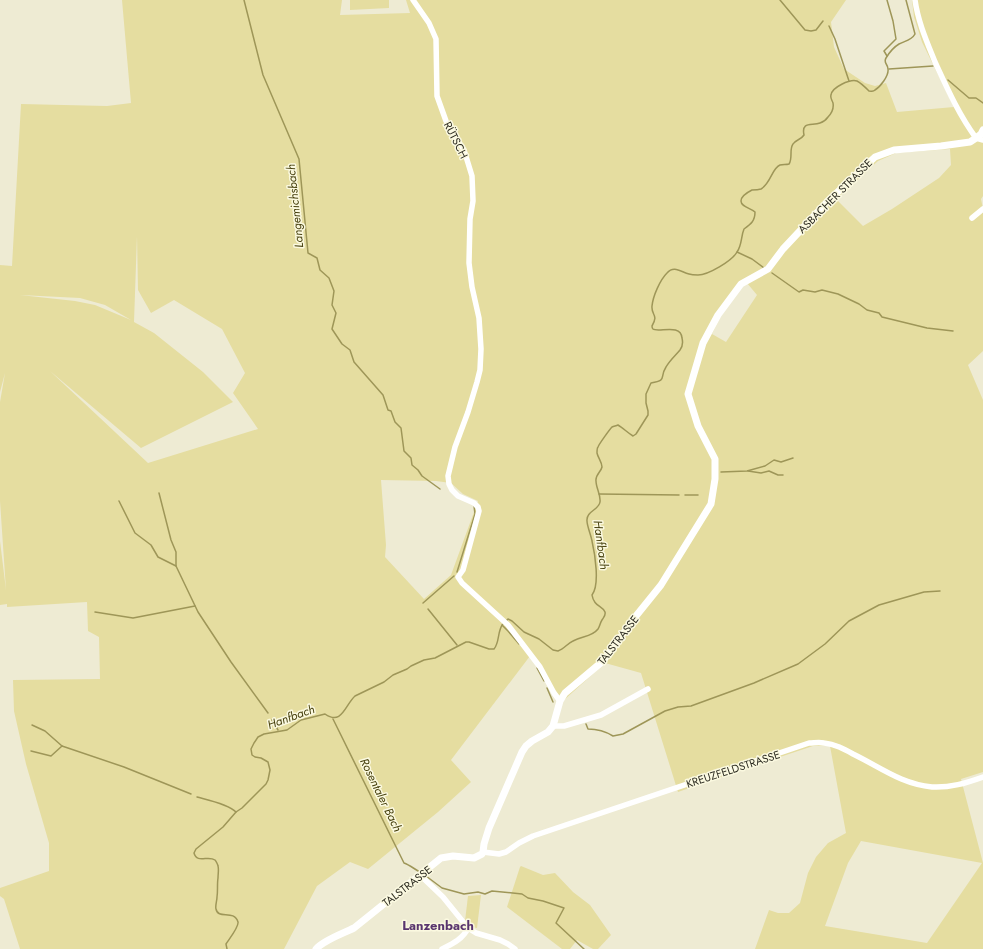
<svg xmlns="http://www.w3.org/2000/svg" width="983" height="949" viewBox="0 0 983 949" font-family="Jost,sans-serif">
<rect width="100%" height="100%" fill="#eeebd3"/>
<g fill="#e5dda0" fill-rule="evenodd">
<path d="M 122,0 L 342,0 L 340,15 L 410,13 L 406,0 L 846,0 L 831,22 L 834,47 L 844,69 L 865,83 L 875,86 L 886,83 L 897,112 L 954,107 L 922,42 L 914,17 L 912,0 L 983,0 L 983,196 L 981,199 L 983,209 L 983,351 L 968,365 L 983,400 L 983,772 L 961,779 L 983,863 L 983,949 L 755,949 L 769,910 L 778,913 L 789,913 L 800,903 L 808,873 L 816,857 L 828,843 L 846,833 L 830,746 L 813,746 L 726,775 L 678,792 L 641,673 L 605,663 L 563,701 L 530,656 L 451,760 L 471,782 L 438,812 L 368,869 L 350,862 L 317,886 L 284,949 L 20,949 L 4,899 L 0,896 L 0,888 L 49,871 L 49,843 L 26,764 L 14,711 L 13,680 L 100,679 L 99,637 L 88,631 L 87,602 L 7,607 L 7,604 L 0,605 L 0,541 L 6,590 L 0,501 L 0,402 L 5,373 L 0,392 L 0,265 L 12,266 L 21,104 L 107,106 L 131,103 ZM 950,149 L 951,165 L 939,178 L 892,209 L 863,226 L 836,199 L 878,161 L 896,153 ZM 137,236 L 138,290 L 151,313 L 174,300 L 222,329 L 245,373 L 233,393 L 258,429 L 148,463 L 50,371 L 141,448 L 233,402 L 203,372 L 154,333 L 134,322 ZM 747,283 L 757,295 L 726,342 L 712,334 L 721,316 L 742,285 ZM 20,295 L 80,298 L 105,305 L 131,320 L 95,305 L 75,301 ZM 381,480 L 436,481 L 451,483 L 463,494 L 478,501 L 451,575 L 424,599 L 385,557 L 386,545 ZM 861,841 L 982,863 L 927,943 L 825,926 L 848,863 Z"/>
<polygon points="350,0 389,0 389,8 350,10"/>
<polygon points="521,866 543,875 555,873 573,892 590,905 611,935 598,949 593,949 577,940 570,949 562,949 507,907 520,867"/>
<polygon points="481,895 477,928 472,927 465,921 468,896"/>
</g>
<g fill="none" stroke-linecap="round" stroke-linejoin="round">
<g stroke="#9e9658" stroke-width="1.5">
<polyline points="244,0 263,75 299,159 308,253 317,258 320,270 329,278 334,291 332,305 336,313 332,329 342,344 350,350 354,362 383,395 388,410 391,411 395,422 401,428 404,451 411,458 412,465 418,470 422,476 440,489"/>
<polyline points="780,0 805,30 811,31 816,30 823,21"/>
<polyline points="887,0 893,21 896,39 884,51 887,56"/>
<polyline points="829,26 835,39 849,81"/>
<polyline points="889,69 933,66"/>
<polyline points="948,80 969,98 976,98 983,103"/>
<polyline points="737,252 752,259 764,268"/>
<polyline points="772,273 799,292 803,290 815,292 822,290 838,294 859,304 867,310 879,313 882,317 927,328 953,331"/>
<polyline points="748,471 761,473 769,471 778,475 783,475"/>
<polyline points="721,472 747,471 765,466 774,460 781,462 793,458"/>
<polyline points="159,493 171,540 176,552 176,566"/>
<polyline points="599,494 679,495"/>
<polyline points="685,495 698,495"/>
<polyline points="119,501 135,533 151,545 158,557 176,566 198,612 231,662 268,713"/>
<polyline points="457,572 475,514 474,506"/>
<polyline points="423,603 454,576"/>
<polyline points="428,609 457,645"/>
<polyline points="95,612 133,618 195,606"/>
<path d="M 506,621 L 508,619 L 512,621 L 524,632 L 539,639 L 553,650 L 558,651 C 564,649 568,643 573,641 C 582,636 592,637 598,629 C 600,626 600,623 602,620 C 603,618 606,616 605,612 C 602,605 594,607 592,595 C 600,585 595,554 592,541 C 591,535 587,526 587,521 C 586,511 599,510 600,502 C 601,495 596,488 596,481 C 595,475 601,472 602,467 C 602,462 598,458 597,453 C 597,451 597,448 598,447 C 599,444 610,429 612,427 C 614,426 616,426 618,425 C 623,428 628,433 633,436 L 636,434 L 648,415 L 648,411 L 646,403 L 646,394 L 651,383 C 668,380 659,378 666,367 C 670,360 675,356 680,350 C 683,346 683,342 682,338 C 681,323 658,333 653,329 C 652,328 652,327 652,326 C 659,314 651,316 652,306 C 653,296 660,280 667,273 C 674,265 681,272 689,274 C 692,275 695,275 698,275 C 708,275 732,261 737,252 C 742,245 741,236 744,229 C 751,224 755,221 755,212 C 751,208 741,207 741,201 C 741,196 748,192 752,190 C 755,190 758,190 761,189 C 771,183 772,168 780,165 C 783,164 786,165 789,164 C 793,158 789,149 793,144 C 795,140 801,140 804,135 C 801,121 812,126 820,123 C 823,122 826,120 828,117 C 831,114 834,109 833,103 C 832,100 830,98 831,95 C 832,87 850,79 857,81 C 861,83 866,88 869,91 C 872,91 873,92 875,90 C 880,87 889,76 888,69 C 888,64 883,63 886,58 C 889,53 894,47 899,44 C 905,41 912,40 915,34 L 906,0"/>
<polyline points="502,625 508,631 519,644"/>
<polyline points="537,668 544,681"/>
<polyline points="547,688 553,702"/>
<path d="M 333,719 L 404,863 C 410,865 414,869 420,872"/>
<polyline points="272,720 278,730"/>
<path d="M 586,724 L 588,729 C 597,729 605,731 613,736 L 623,734 L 665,711 L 678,707 L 691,706 L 754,683 L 798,664 L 825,644 L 849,621 L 879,605 L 924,592 L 940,591"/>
<polyline points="32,725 45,731 62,746 124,767 191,794"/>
<polyline points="31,751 51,756 62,746"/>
<path d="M 197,797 C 208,800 228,804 236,812"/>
<polyline points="426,876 442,888 464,894 478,892 485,894 492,891 522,894 528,898 543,901 564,908 556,923 584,949"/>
<path d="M 227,949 L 226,944 C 229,939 239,927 238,922 C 234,909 218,920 216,909 C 215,906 217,901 217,897 C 218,891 217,884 218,878 C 218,874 219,869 218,866 C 218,865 216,861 215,860 C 208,855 197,864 194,853 L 196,849 L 223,827 L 236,812 L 242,808 L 266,784 L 268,780 L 270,770 L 268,762 L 261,758 L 255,757 L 252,755 L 251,749 L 254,743 L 258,737 L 264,734 L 287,730 L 301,720 L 325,714 C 342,726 345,705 355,696 L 384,682 L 393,675 L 407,669 L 411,666 L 424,660 L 435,658 L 466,642 L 469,642 L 489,649 L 494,649 C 500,642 497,631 503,624"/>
</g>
<g stroke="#fff" stroke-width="5.5">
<polyline points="413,0 429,23 436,39 437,96 446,121 451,130 464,150 472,176 473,201 470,219 469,263 472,287 479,318 481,349 480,370 477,382 468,412 455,447 448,476 449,484 452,490 458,496 474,503 478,507 479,511 463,570 458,577 462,583 508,625 540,667 554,693 560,701"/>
<path d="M 915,0 C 918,22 927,42 935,62 C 947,88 959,115 976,138 L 983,140"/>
<polyline points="972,218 983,209"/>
<polyline points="553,726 564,726 601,715 648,689"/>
<path d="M 483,852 L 499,854 L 506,852 L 519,843 L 533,836 L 809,743 C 814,743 819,742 824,743 C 835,744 844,749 853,754 C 880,767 901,784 932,787 C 950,788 966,783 983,777"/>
<polyline points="420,875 443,897 468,928 476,933 500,940 508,944 515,949"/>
<path d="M 442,949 C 452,944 463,939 468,928"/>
</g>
<path stroke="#fff" stroke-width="7" d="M 316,949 C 324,940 342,934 354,928 L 441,858 L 453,856 L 474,858 L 482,854 L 483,852 L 484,844 L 489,828 L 522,752 L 526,746 L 532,741 L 548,732 L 553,726 L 560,701 L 565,693 L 603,661 L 636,616 L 661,585 L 711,504 L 715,479 L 715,459 L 698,426 L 688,394 L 703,343 L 718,315 L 741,284 L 768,269 L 783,249 L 828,201 L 875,157 L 894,150 L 941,146 L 970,142 L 976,138 L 981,134 L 983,130"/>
</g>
<g text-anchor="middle" stroke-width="3" stroke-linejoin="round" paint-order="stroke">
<g font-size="11" fill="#2c2b21" stroke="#fbf9e0">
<text transform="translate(456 140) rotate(63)" y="4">RÜTSCH</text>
<text transform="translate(835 196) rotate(-45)" y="4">ASBACHER STRASSE</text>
<text transform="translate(618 640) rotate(-52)" y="4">TALSTRASSE</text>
<text transform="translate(733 769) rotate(-18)" y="4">KREUZFELDSTRASSE</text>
<text transform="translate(407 886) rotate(-38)" y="4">TALSTRASSE</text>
</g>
<g font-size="12" font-style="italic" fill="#453f0c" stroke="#fbf9e0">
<text transform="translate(295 206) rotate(-96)" y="4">Langemichsbach</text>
<text transform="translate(601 545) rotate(82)" y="4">Hanfbach</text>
<text transform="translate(291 717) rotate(-20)" y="4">Hanfbach</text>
<text transform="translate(381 795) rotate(64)" y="4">Rosentaler Bach</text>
</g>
<g font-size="13" font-weight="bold" fill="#59356e" stroke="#fbf9e0">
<text x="438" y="930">Lanzenbach</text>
</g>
</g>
</svg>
